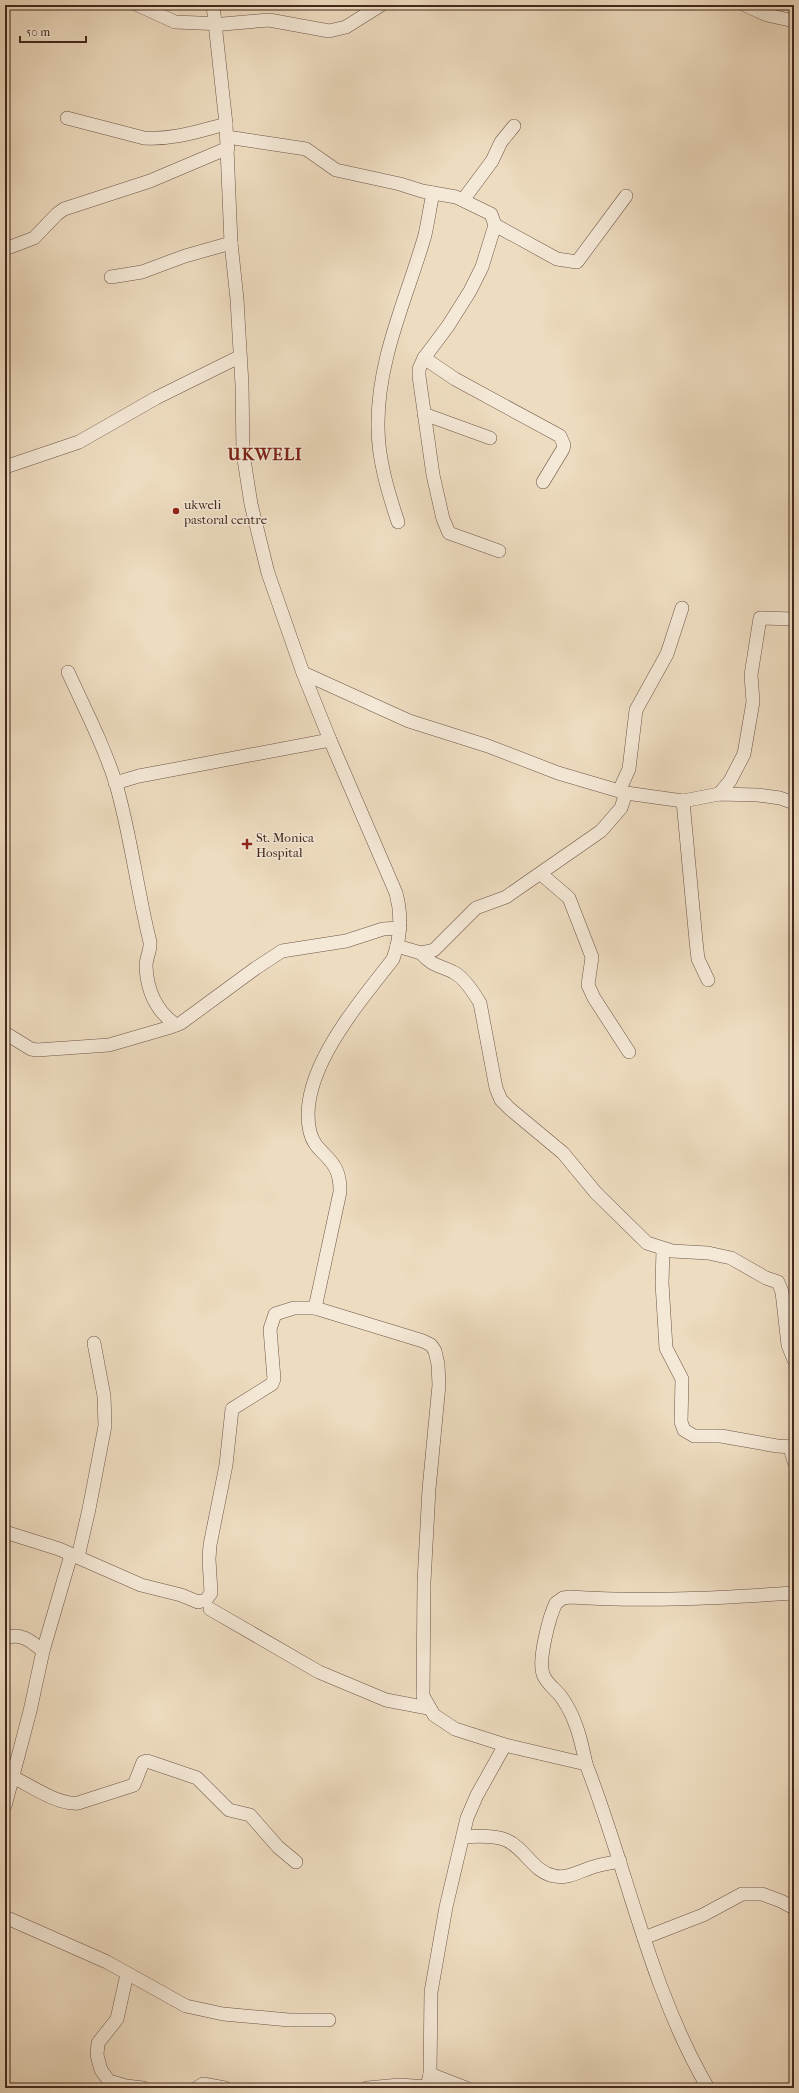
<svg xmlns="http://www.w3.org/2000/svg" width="799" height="2093" viewBox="0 0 799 2093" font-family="'IM FELL French Canon',serif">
<rect width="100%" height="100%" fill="#eedcc0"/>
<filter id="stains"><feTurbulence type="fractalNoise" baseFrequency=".005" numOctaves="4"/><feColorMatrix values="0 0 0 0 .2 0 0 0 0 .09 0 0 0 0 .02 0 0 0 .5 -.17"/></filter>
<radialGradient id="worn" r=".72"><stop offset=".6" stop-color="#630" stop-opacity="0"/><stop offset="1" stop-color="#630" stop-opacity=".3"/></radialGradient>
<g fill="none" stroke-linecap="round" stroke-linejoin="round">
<defs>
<g id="minor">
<polyline points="138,5 175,22 223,24 269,20 329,31 346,27 381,5"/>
<path d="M 213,5 L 226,124 L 231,243 L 237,299 L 242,385 L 243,453 L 251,504 L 268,573 L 303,673 L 330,740 L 396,893 C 402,915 401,937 393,959 C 360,1002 296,1074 310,1132 C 316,1157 341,1155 340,1192 L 315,1308 L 423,1341 L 431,1345 L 435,1351 L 438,1364 L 439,1385 L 429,1489 L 424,1582 L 423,1696 L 434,1715 L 455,1729 L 505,1745 L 586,1764 C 628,1871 649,1987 708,2088"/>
<polyline points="745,5 767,15 794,21"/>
<path d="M 67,118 L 144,138 C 173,140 199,131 226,124"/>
<polyline points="227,137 306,149 336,170 400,184 422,191 456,197 491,214 495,225 482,267 470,291 448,326 424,358 455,379 560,436 564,445 563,449 543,482"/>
<polyline points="463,200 492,161 501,142 514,126"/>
<polyline points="495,225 557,259 577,262 626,196"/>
<polyline points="5,249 34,238 57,214 64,209 150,181 228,148"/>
<polyline points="111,277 142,272 185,256 231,243"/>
<polyline points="424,358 419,369 419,376 433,475 443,519 449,533 499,551"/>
<polyline points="424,414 490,438"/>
<polyline points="5,467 79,442 156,398 239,357"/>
<path d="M 398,522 C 388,492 378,459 378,427 C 377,359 407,298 425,235 C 428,221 430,207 433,193"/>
<path d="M 68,672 C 85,709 104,746 116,784 C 131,836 137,890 150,942 C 151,951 146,957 146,966 C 147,991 156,1011 176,1025"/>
<polyline points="303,673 409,721 488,746 558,773 626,793 683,801 719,794 758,795 780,798 794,803"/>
<polyline points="115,783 139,776 330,740"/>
<polyline points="619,791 629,769 636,710 667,654 682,608"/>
<polyline points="719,794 730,781 744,754 753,702 751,675 760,618 794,619"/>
<polyline points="683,801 696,941 698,959 708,980"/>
<polyline points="541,874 569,898 592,957 588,985 594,998 629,1052"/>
<polyline points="397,946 421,953 434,950 476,908 506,897 601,831 621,808 626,793"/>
<path d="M 421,953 C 432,966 439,965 453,972 C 464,977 474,993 480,1003 L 496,1088 L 501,1100 L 510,1109 L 563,1153 L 596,1193 L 647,1243 L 672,1251 L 708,1253 L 731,1258 L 766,1278 L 778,1282 L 782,1292 L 788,1345 L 794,1360"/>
<polyline points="5,1033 31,1049 37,1050 109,1045 171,1027 181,1023 256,968 282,951 346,941 383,929 400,928"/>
<polyline points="663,1250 662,1283 666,1348 682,1379 681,1422 684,1430 694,1436 721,1436 777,1446 794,1447"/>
<polyline points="790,1447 794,1462"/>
<polyline points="5,1532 59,1549 141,1585 181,1595 198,1602 206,1600 211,1593 209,1559 210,1545 226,1465 232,1409 272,1384 274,1379 270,1329 275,1314 294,1308 315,1308"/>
<polyline points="78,1557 89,1509 105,1426 104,1396 94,1343"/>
<polyline points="210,1609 319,1672 386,1700 428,1708"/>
<path d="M 5,1638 C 21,1632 31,1641 43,1651"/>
<path d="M 586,1764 C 581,1740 576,1718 562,1698 C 557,1690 546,1684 543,1674 C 538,1660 549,1617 556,1603 L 563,1598 L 570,1597 C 645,1602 719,1598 794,1593"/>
<path d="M 13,1777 C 31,1786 58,1805 78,1803 L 134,1785 L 143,1762 L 147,1761 L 197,1778 L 229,1810 L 250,1815 L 278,1847 L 296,1862"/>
<polyline points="5,1806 30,1711 43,1651 71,1555"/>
<path d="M 463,1837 C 476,1836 493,1835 506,1840 C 525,1848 533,1872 554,1876 C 568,1879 580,1871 593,1867 C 601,1864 611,1863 620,1861"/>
<polyline points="5,1917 107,1962 186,2006 223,2014 289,2020 329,2020"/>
<polyline points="644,1938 703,1915 742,1894 762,1894 781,1901 794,1908"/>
<polyline points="127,1974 117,2019 98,2043 97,2055 101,2070 109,2081 126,2086 143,2088"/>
<polyline points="430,2074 466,2088"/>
<polyline points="197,2088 203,2084 225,2088"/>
<polyline points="367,2088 400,2085 427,2087"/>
<polyline points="427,2088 430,2074 431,1992 446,1907 467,1818 477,1795 505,1745"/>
</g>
</defs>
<use href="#minor" stroke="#6d5446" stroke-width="14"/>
<use href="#minor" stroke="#f4e8d6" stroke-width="13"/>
</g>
<g fill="#8f2418" stroke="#f4e8d6" stroke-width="1.5">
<circle cx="176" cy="511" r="4"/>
<path d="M245 838h4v4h4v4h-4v4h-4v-4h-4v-4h4z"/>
</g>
<g text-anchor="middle" stroke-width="3" stroke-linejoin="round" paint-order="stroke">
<g font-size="13" fill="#42271d" stroke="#f4e8d6" text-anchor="start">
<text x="184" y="509">ukweli<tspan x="184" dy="15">pastoral centre</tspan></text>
<text x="256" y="842">St. Monica<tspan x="256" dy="15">Hospital</tspan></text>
</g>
<g font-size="17" font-weight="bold" letter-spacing="1" fill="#7a1f14" stroke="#f4e8d6">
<text x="265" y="460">UKWELI</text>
</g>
</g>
<rect width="799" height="2093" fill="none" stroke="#eedcc0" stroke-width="20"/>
<rect x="6" y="6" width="787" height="2081" fill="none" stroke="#42271d" stroke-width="2"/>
<rect x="10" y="10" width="779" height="2073" fill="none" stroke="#42271d"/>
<path d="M20 36v6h66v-6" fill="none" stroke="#42271d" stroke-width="2"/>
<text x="26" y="36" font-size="12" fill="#42271d" stroke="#f4e8d6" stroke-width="3" paint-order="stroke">50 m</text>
<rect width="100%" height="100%" filter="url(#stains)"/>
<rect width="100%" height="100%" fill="url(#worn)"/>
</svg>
